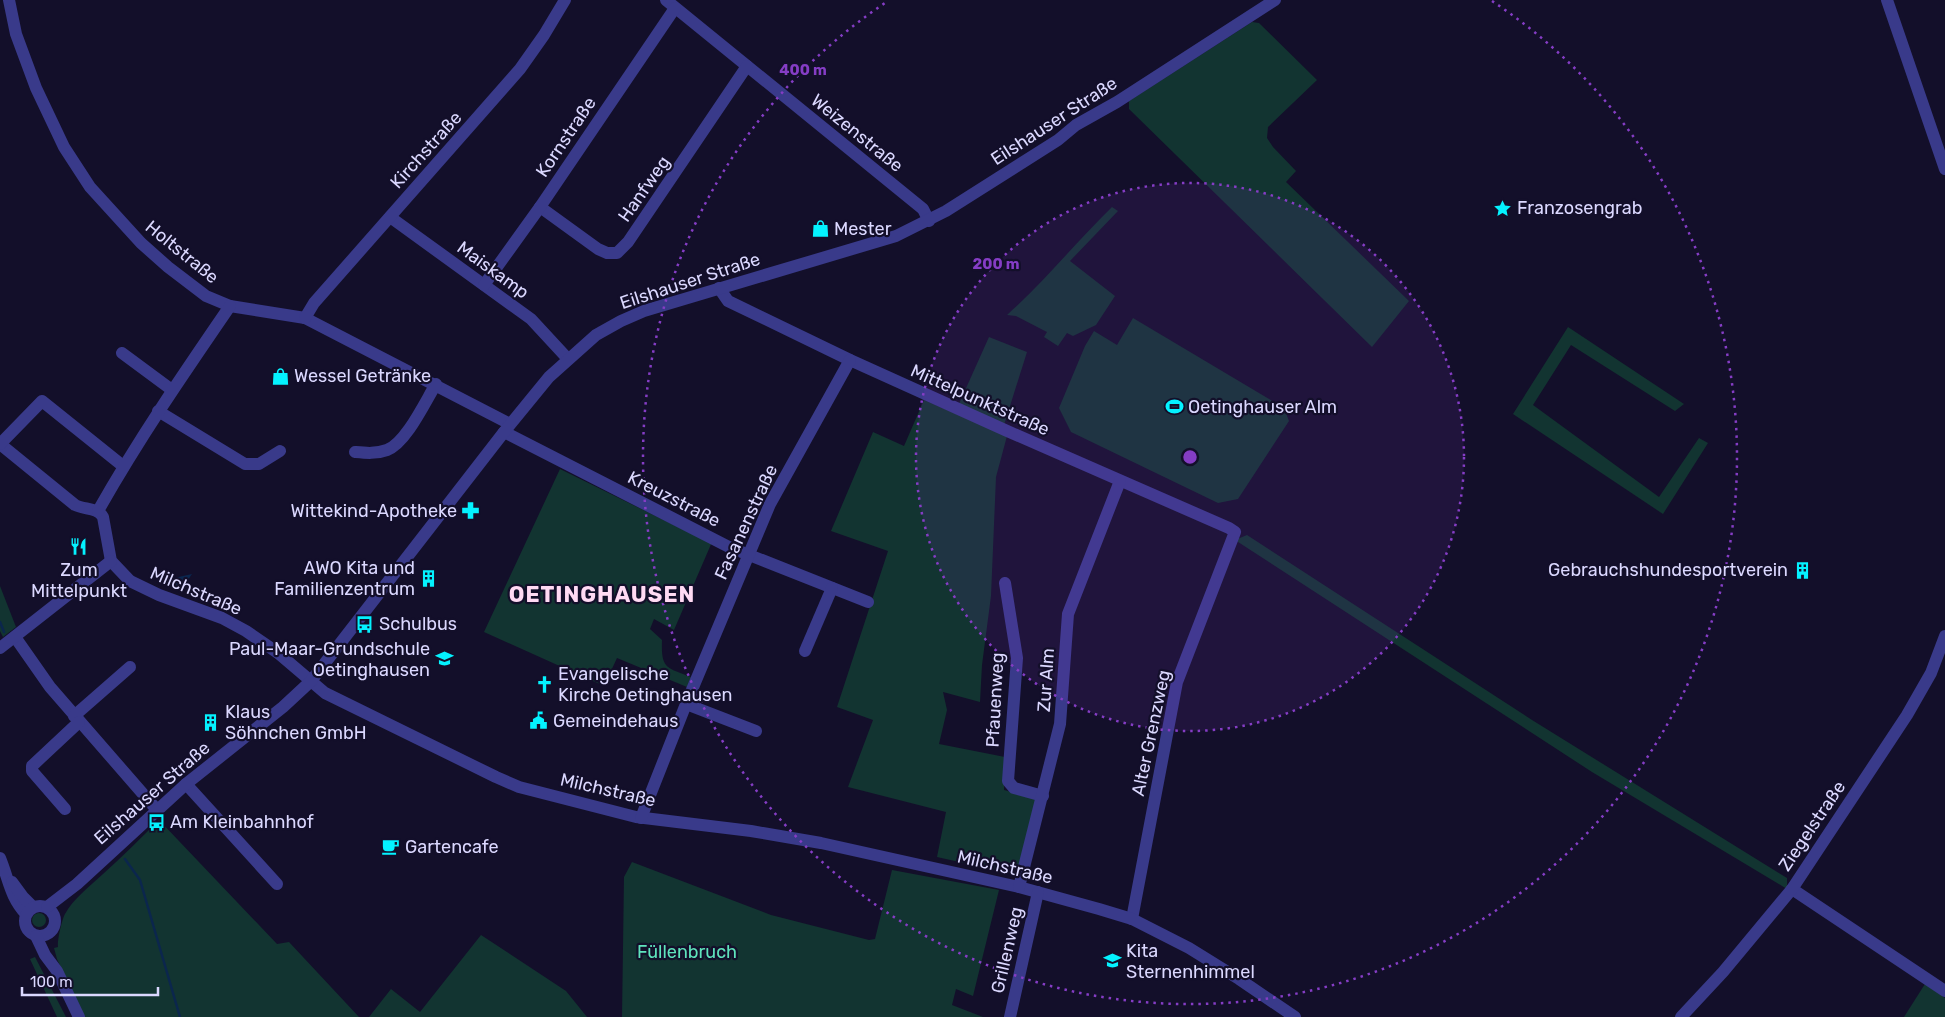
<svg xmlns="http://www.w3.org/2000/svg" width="1945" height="1017" viewBox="0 0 1945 1017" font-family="Rubik,sans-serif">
<rect width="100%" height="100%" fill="#130f2a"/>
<g fill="#123431">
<polygon points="1252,22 1259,23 1317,80 1268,127 1267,138 1273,147 1296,171 1286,182 1409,301 1372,347 1129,109 1129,101"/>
<path d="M 1112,207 L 1118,211 L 1070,261 L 1115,296 L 1096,325 L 1073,336 L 1067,333 L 1058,346 L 1044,337 L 1047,332 L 1043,330 L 1016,316 L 1007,315 C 1044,282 1076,242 1112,207 Z"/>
<polygon points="1133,318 1284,408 1289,421 1238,499 1218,503 1071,432 1059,408 1085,346 1094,331 1117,345"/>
<polygon points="1568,327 1684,404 1675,411 1571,345 1533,405 1659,497 1699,438 1708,443 1663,514 1513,414"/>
<polygon points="989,337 1027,352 1004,425 958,406"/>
<polygon points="924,400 1007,436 996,477 991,596 982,665 980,702 943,692 947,710 939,744 1005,757 1004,790 1037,799 1017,875 937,857 946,812 848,787 873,720 837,707 888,551 831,531 873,432 904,446"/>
<path d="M 560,469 L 698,537 L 712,542 L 674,630 L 654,619 L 650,629 L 662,640 C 661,669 666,667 691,677 L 687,687 L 617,658 L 604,686 L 484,632 Z"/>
<polygon points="1247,535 1532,720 1787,878 1787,889 1592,772 1235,540"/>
<polygon points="0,586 16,627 3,637 0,631"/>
<path d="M 159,820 L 277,944 L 289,942 L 359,1017 L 84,1017 L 57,959 L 54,948 L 58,947 C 57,941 62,919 65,914 C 73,899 90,886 103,874 C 122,857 140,839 159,820 Z"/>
<polygon points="632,862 771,915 869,940 875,939 892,870 999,890 973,996 956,989 952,1005 983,1017 622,1017 624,877"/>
<circle cx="39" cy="920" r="7"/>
<polygon points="481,935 566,991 587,1017 369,1017 391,989 420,1012"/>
<polygon points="35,957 66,1017 57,1017 30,959"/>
<polygon points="1925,984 1945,998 1945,1017 1904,1017"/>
</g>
<polygon fill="#0b264d" points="192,574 181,590 166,584 165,580"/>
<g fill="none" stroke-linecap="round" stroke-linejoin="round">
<g stroke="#0b264d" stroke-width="2.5">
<polyline points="0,622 4,632"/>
<polyline points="125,859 140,880 180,1017"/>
</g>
<g stroke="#393a8a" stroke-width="12">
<polyline points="9,0 16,34 36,88 64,147 90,187 141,243 168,267 206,296 230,306 305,318 510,424"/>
<polyline points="666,0 923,209 929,221"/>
<polyline points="1887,0 1945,169"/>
<polyline points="540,207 598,249 607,253 617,253 628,242 747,66"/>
<polyline points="390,217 531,319 568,359"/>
<polyline points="484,285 540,207 675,8"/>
<polyline points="719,288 728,301 850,360 1005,430 1229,528 1235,532 1177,682 1132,919"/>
<polyline points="305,318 314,303 520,69 544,35 565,0"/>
<polyline points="122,353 172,390"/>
<polyline points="158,411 245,464 259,464 280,451"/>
<polyline points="504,432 729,547 868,602"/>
<path d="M 0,444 L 75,505 C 85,510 97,507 103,517 L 111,561 L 130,581 L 159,595 L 222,618 L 246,631 L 278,653 L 325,693 L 496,777 L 519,787 L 636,817 L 751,831 L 821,843 L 1019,887 L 1099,909 L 1132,919 L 1189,948 L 1239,979 L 1295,1017"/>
<polyline points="0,444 42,401 123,466"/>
<path d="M 355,452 C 366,453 376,454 387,450 C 406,443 425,402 436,384"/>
<path d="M 98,511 C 138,440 184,373 230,306"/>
<polyline points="1005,583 1017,658 1008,781 1014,788 1043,796"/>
<polyline points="15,637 50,687 157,810"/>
<polyline points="0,648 111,561"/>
<polyline points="805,651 832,588"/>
<polyline points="686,704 756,731"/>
<polyline points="74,716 130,667"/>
<polyline points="186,784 277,884"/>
<polyline points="65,809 32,771 32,766 79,722"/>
<polyline points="641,818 686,704 770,504 850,360"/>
<path d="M 0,858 C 9,880 10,897 26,914"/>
<polyline points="12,882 23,897 33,907"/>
<polyline points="1019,887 1060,724 1068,614 1120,481"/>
<polyline points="1792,889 1945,991"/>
<circle cx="40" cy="921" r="15"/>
<polyline points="47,907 77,884 186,784 283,707 311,681 504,432 549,377 596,335 621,321 644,311 896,236 946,211 1058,140 1076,125 1117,102 1275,0"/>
<polyline points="36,936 45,955 57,971 79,1017"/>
<polyline points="1010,1017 1038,892"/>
<polyline points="1681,1017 1723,972 1792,889 1907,715 1931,673 1945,636"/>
</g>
</g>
<circle cx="1190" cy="457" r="274" fill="#853dc5" fill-opacity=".12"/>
<g fill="none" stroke="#853dc5" stroke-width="2.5" stroke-dasharray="2.5 5">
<circle cx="1190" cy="457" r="274"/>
<path d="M1492 1A547 547 0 1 1 888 1"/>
</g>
<defs>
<symbol id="sight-bare" viewBox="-9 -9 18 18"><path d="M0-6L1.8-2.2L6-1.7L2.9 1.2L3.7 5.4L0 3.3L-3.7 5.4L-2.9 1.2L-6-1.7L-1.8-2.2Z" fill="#04f2ff" stroke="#130f2a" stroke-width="2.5" paint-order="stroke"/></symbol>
<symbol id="shop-bare" viewBox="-9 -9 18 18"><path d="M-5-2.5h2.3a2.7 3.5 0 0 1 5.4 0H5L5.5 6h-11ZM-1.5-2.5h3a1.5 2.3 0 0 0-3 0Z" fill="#04f2ff" stroke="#130f2a" stroke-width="2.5" paint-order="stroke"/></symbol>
<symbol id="stadium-bare" viewBox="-9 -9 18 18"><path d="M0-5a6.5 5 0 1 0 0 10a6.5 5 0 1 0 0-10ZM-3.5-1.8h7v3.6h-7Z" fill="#04f2ff" stroke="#130f2a" stroke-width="2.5" paint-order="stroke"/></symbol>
<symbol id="pharmacy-bare" viewBox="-9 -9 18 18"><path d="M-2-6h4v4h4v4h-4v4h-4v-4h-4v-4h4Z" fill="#04f2ff" stroke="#130f2a" stroke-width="2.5" paint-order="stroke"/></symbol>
<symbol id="restaurant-bare" viewBox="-9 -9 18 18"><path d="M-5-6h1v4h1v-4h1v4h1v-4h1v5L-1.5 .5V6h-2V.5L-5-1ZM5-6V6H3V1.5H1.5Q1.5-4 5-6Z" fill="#04f2ff" stroke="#130f2a" stroke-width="2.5" paint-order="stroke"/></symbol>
<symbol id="building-bare" viewBox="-9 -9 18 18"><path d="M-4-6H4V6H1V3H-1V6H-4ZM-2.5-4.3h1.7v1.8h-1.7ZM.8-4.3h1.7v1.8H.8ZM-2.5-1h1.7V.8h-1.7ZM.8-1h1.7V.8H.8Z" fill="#04f2ff" stroke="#130f2a" stroke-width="2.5" paint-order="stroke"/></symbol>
<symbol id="bus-bare" viewBox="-9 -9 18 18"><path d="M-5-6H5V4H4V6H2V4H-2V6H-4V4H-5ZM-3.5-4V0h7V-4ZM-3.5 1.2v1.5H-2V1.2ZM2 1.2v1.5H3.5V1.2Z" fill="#04f2ff" stroke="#130f2a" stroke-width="2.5" paint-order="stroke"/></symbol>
<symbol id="school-bare" viewBox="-9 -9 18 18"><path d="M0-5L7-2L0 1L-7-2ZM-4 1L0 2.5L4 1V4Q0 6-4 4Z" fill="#04f2ff" stroke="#130f2a" stroke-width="2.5" paint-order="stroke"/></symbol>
<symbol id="church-bare" viewBox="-9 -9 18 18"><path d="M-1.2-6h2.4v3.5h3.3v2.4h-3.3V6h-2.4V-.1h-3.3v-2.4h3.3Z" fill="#04f2ff" stroke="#130f2a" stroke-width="2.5" paint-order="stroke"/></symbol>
<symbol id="civic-bare" viewBox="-9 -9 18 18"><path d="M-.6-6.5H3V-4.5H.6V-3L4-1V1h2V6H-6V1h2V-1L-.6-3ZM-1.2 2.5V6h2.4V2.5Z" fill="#04f2ff" stroke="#130f2a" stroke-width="2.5" paint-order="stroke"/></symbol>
<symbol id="cafe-bare" viewBox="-9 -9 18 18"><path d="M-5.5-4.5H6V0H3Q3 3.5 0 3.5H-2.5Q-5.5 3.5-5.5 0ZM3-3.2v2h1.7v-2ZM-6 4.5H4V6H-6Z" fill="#04f2ff" stroke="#130f2a" stroke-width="2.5" paint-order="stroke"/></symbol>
</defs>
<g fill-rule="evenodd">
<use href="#sight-bare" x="1490" y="196" width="25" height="25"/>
<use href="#shop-bare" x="808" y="216" width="25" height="25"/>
<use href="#shop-bare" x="268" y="364" width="25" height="25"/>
<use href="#stadium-bare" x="1162" y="394" width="25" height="25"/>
<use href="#pharmacy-bare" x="458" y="498" width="25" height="25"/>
<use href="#restaurant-bare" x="66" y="534" width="25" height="25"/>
<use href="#building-bare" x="1790" y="558" width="25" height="25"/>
<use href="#building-bare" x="416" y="566" width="25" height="25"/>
<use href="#bus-bare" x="352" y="612" width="25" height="25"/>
<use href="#school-bare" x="432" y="646" width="25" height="25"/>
<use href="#church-bare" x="532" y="672" width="25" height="25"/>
<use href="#civic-bare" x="526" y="708" width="25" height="25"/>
<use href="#building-bare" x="198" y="710" width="25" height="25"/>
<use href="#bus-bare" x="144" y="810" width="25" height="25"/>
<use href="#cafe-bare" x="378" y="834" width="25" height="25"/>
<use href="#school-bare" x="1100" y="948" width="25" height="25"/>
</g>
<g text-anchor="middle" stroke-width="4.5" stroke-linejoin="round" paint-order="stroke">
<g font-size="18" fill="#dbd8ff" stroke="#130f2a">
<text transform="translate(1054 121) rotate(-33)" y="6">Eilshauser Straße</text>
<text transform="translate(857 133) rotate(39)" y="6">Weizenstraße</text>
<text transform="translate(566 137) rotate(-56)" y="6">Kornstraße</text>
<text transform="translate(426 150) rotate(-48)" y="6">Kirchstraße</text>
<text transform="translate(644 189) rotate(-55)" y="6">Hanfweg</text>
<text transform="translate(182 252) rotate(39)" y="6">Holtstraße</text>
<text transform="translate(493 270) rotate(36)" y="6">Maiskamp</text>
<text transform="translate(690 281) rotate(-18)" y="6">Eilshauser Straße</text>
<text transform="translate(980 400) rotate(24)" y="6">Mittelpunktstraße</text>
<text transform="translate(674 499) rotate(27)" y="6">Kreuzstraße</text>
<text transform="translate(746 522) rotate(-65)" y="6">Fasanenstraße</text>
<text transform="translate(196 591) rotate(23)" y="6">Milchstraße</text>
<text transform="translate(1046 680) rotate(-86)" y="6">Zur Alm</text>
<text transform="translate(995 700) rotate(-87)" y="6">Pfauenweg</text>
<text transform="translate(1151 733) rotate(-78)" y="6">Alter Grenzweg</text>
<text transform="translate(608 790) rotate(13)" y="6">Milchstraße</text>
<text transform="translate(152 793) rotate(-41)" y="6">Eilshauser Straße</text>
<text transform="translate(1812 826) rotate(-56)" y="6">Ziegelstraße</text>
<text transform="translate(1005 867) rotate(13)" y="6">Milchstraße</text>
<text transform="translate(1007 950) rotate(-77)" y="6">Grillenweg</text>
</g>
<g font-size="18" fill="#dbd8ff" stroke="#130f2a" text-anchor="start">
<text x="1517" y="214">Franzosengrab</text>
<text x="834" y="235">Mester</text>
<text x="294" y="382">Wessel Getränke</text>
<text x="1188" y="413">Oetinghauser Alm</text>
<text x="457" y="517" text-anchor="end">Wittekind-Apotheke</text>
<text x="415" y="574" text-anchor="end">AWO Kita und<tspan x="415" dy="21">Familienzentrum</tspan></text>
<text x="79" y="576" text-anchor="middle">Zum<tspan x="79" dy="21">Mittelpunkt</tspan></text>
<text x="1788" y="576" text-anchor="end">Gebrauchshundesportverein</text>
<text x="379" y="630">Schulbus</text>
<text x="430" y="655" text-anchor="end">Paul-Maar-Grundschule<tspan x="430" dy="21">Oetinghausen</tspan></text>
<text x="558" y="680">Evangelische<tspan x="558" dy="21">Kirche Oetinghausen</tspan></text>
<text x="225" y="718">Klaus<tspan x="225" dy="21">Söhnchen GmbH</tspan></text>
<text x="553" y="727">Gemeindehaus</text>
<text x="170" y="828">Am Kleinbahnhof</text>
<text x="405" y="853">Gartencafe</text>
<text x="1126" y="957">Kita<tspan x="1126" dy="21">Sternenhimmel</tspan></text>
</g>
<g font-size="18" fill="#5fe4bd" stroke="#130f2a">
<text x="687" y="958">Füllenbruch</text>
</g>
<g font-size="22" font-weight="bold" letter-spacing="1" fill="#ffdaf3" stroke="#130f2a">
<text x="602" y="602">OETINGHAUSEN</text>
</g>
</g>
<circle cx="1190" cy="457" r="8" fill="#853dc5" stroke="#130f2a" stroke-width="2.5"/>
<g font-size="15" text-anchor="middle" font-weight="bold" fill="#853dc5" stroke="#130f2a" stroke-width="4.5" stroke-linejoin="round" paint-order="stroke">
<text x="803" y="75">400 m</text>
<text x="996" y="269">200 m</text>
</g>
<path d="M22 987v8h136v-8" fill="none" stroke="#dbd8ff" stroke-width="2.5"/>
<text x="30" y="987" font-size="15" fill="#dbd8ff" stroke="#130f2a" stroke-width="4" paint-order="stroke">100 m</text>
</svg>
